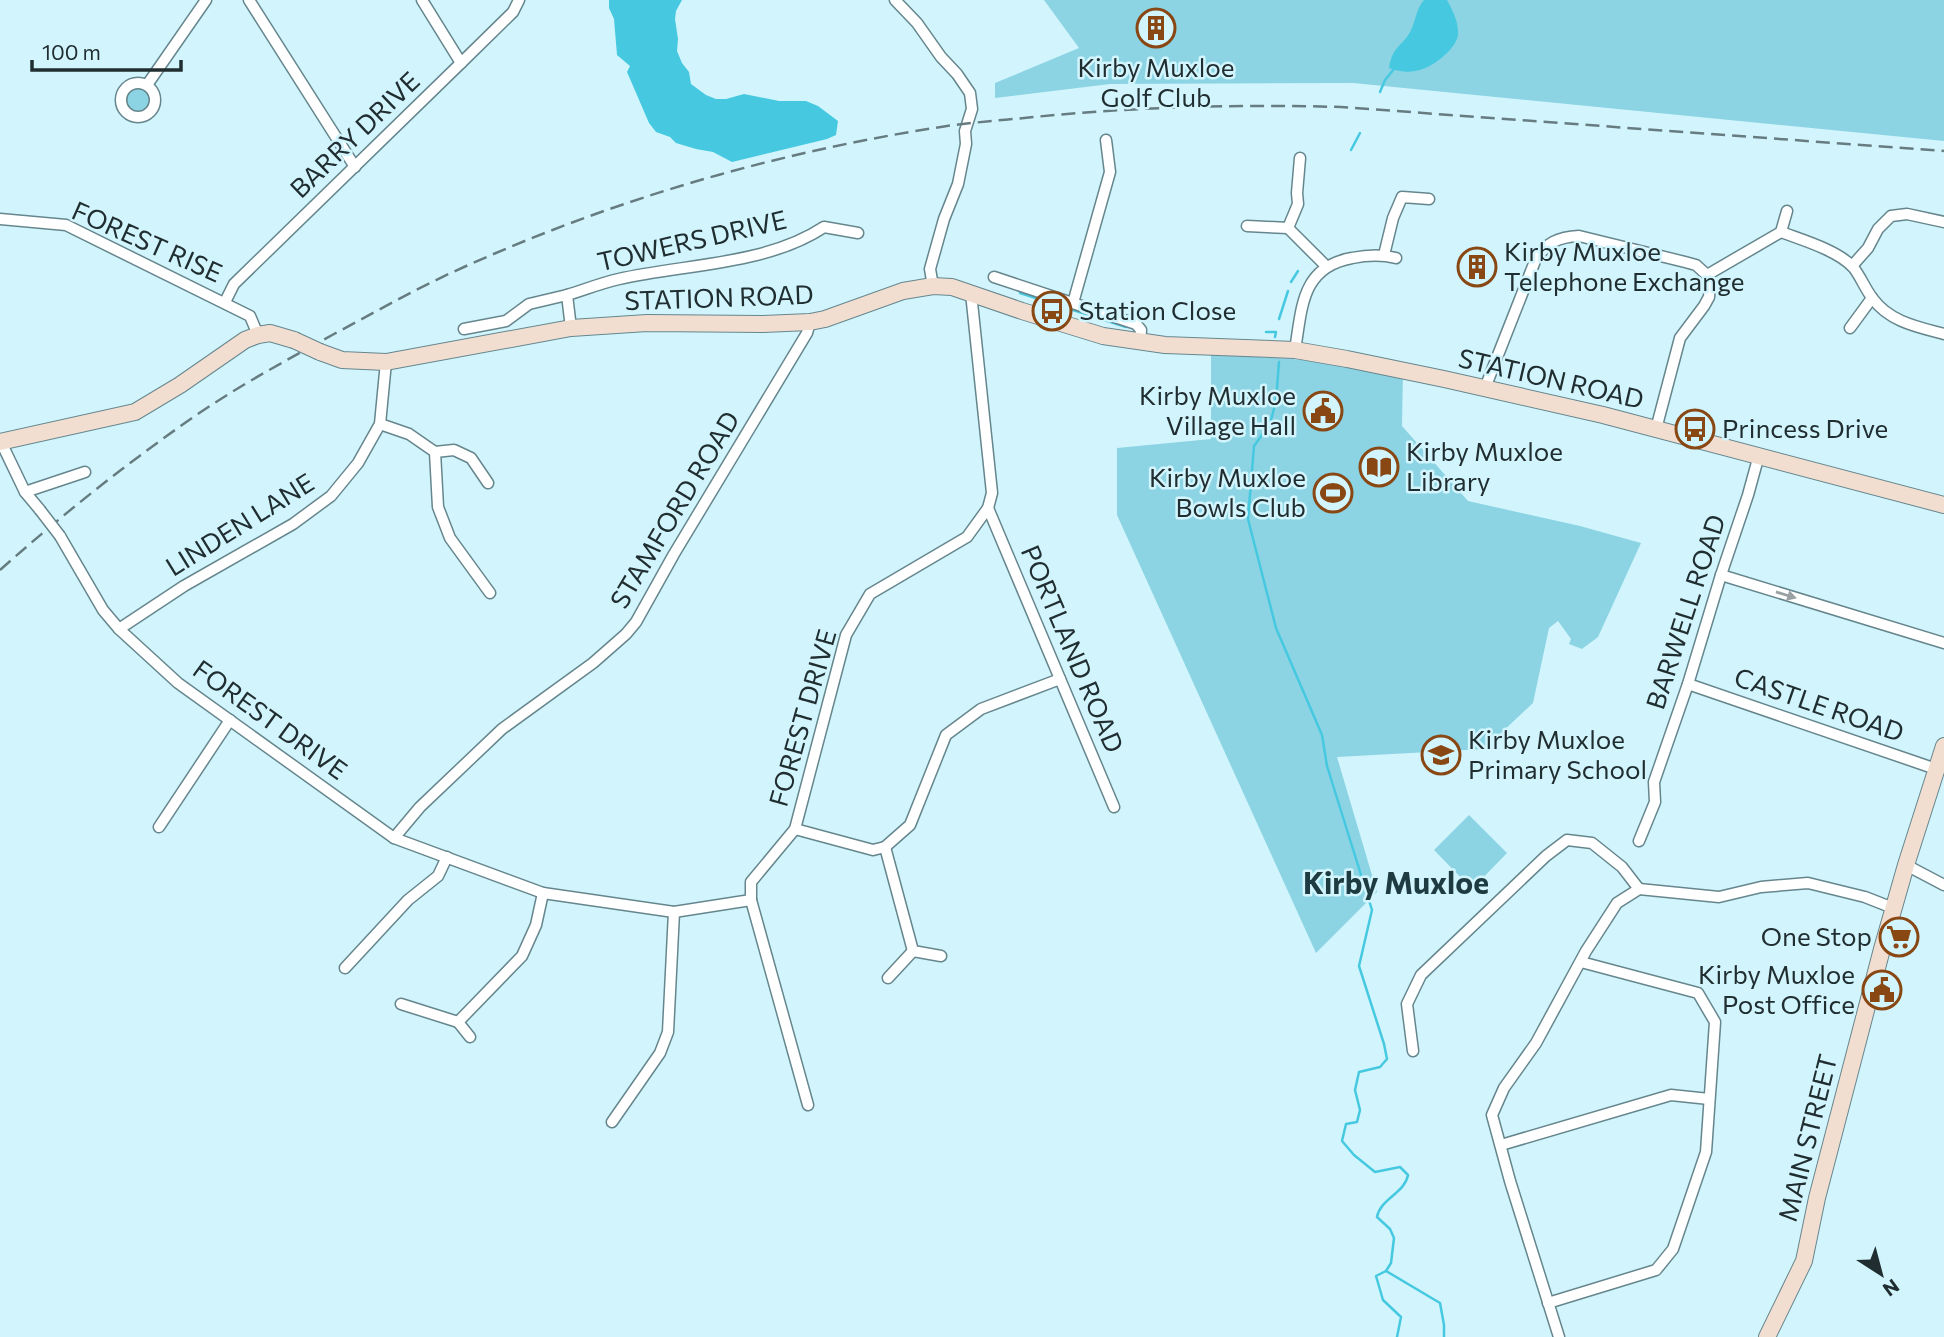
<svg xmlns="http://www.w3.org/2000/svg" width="1944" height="1337" viewBox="0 0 1944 1337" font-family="Commissioner,sans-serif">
<rect width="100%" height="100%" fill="#d2f5fd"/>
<g fill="#8cd4e3">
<polygon points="1044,0 1944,0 1944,141 1353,83 1110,84 995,98 995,83 1079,48"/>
<circle cx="138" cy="100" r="13"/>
<polygon points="1211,354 1293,359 1403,371 1402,426 1468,501 1580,526 1641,543 1598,637 1582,649 1569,644 1571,639 1558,621 1549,628 1533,703 1484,749 1337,757 1377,892 1316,953 1117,515 1117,448 1211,439"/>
<polygon points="1469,815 1507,853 1472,889 1434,850"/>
</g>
<g fill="#46c9e0">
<polygon points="609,0 682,0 676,11 675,19 678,39 677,51 682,63 689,72 691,84 706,95 716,99 726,99 744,94 779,101 806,101 818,106 838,121 836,135 827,139 732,162 713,152 696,149 676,143 670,137 656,132 649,123 627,72 630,66 617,55 614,19 609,8"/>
<path d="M 1424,0 L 1447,0 C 1452,9 1458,21 1458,31 C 1459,39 1454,45 1449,51 C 1431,69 1413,77 1389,68 C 1393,44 1402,48 1411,30 C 1416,20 1416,9 1424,0 Z"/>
</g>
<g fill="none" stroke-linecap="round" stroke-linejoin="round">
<g stroke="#46c9e0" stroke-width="2.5">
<polyline points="1380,92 1385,80 1394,69"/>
<polyline points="1351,150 1360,133"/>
<polyline points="1291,282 1298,271"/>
<polyline points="1020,293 1126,327"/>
<polyline points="1279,319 1288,291"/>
<polyline points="1266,332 1276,332 1275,337"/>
<path d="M 1279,362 L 1276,401 L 1270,424 L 1254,446 L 1248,519 L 1276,628 L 1322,735 L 1327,766 L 1372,910 L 1359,966 L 1384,1044 L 1387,1059 L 1380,1067 L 1359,1072 L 1355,1090 L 1360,1110 L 1357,1122 L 1346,1124 L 1342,1141 L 1354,1155 L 1375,1172 L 1400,1167 L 1408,1175 C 1405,1193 1380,1199 1377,1217 L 1390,1229 L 1394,1238 L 1391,1263 L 1386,1271 L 1376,1276 L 1383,1300 L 1401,1317 L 1397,1337"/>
<polyline points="1386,1271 1440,1303 1444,1325 1444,1337"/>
</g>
<defs>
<g id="street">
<polyline points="249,0 355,167"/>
<polyline points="422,0 461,63"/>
<polyline points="895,0 917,23 941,57 957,74 970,93 972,109 965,131 966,144 958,184 944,219 930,269 933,286"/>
<circle cx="138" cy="100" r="17"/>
<polyline points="147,85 206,0"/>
<polyline points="1300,158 1297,193 1298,204 1288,228 1326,266"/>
<polyline points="0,219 66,225 250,316 258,335"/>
<polyline points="1247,226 1288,228"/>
<polyline points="1781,232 1787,211"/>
<polyline points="1384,255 1393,218 1402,197 1429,199"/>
<polyline points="1852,266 1868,248 1878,229 1891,216 1907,214 1944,222"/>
<path d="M 1707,275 L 1781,232 C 1802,240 1837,250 1853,267 C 1861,277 1865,289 1873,299 C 1890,322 1918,327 1944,334"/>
<polyline points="994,277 1136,324 1141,330 1140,342"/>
<polyline points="225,302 234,284 461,63 513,12 519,0"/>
<polyline points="1073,303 1110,172 1106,140"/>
<path d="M 571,328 L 567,295 C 584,290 601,283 619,279 C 685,264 767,265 824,227 L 858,233"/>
<polyline points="1850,328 1872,298"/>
<polyline points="464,329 506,321 529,304 567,295"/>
<path d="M 1295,350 C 1302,308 1301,267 1352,258 C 1367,255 1381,254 1396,258"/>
<path d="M 1485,388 L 1535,261 C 1546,242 1559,237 1579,236 L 1685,262 L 1696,265 L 1707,275 L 1710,284 L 1709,297 L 1704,306 L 1680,338 L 1656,429"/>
<polyline points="380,424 409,434 435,452 454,450 471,458 488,483"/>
<polyline points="1,442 25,492 40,510"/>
<polyline points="435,452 438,507 450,538 490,593"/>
<polyline points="25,492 85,472"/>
<polyline points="988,508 1114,807"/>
<polyline points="60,536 103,610 119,629 178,683 394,838 543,893 674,912 751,900 751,882 795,829 846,635 870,594 967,537 988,508 992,493 971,293"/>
<polyline points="1721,575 1944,643"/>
<polyline points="119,629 184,586 293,524 331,496 358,463 380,424 386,362"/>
<polyline points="1688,684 1936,769"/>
<polyline points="159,827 230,720"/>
<polyline points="795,829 873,850 885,847 910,825 946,735 981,709 1060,679"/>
<polyline points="394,838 420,807 502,729 593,663 626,634 636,622 674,554 807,333 810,322"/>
<polyline points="1639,841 1655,802 1654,782 1688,684 1721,575 1748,495 1759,455"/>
<polyline points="885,847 913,951 941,956"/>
<polyline points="1906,865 1944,885"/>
<polyline points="1639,889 1719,897 1761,887 1808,883 1865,897 1893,908"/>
<polyline points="751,900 808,1105"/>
<polyline points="345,968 408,900 438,876 447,857"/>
<polyline points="888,978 913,951"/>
<polyline points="401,1004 458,1022 522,956 536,925 543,893"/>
<polyline points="458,1022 470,1037"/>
<polyline points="1413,1051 1407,1004 1421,975 1546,856 1567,840 1592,843 1622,867 1639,889"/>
<polyline points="612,1122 660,1053 668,1032 674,912"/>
<polyline points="1501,1145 1671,1095 1709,1099"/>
<polyline points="1548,1303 1656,1270 1673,1249 1706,1152 1715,1022 1698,993 1581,962"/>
<polyline points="1559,1337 1510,1181 1492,1115 1504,1088 1536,1043 1586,951 1617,903 1639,889"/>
</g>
<g id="secondary">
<polyline points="320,352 342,360 386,362 571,328 647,323 763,324 810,322 825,319 903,291 933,286 952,287 1022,311 1103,336 1165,345 1295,350 1347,359 1444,379 1603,415 1944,505"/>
<polyline points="0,442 135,412 180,385 245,340 258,335 270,333 294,340"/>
<polyline points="1767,1337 1804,1261 1817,1198 1882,949 1906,865 1944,746"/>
</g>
</defs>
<use href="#street" stroke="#66868d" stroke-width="13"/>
<use href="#secondary" stroke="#66868d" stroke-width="18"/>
<use href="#street" stroke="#fff" stroke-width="10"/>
<use href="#secondary" stroke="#f2ded1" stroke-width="16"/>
<path stroke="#667c81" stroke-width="2.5" stroke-dasharray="14 7" stroke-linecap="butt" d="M 0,570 C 62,515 127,463 195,416 C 240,385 287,360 334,334 C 377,311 419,287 464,267 C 617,198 781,151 947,126 C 976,122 1005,120 1034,117 C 1136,107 1238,104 1341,107 L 1944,151"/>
<defs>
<polyline id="street-bridge" points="40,510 60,536"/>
<polyline id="secondary-bridge" points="294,340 320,352"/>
</defs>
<use href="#street-bridge" stroke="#66868d" stroke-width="13" stroke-linecap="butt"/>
<use href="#secondary-bridge" stroke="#66868d" stroke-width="18" stroke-linecap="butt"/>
<use href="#street-bridge" stroke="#fff" stroke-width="10"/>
<use href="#secondary-bridge" stroke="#f2ded1" stroke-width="16"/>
</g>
<defs><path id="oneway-solid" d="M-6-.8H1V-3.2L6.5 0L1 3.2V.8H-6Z" transform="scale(1.75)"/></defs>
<use fill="#9ba1a2" href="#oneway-solid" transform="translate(1786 595) rotate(17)"/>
<defs>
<symbol id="building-ring" viewBox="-11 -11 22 22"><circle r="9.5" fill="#d2f5fd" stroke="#884713" stroke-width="1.5"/><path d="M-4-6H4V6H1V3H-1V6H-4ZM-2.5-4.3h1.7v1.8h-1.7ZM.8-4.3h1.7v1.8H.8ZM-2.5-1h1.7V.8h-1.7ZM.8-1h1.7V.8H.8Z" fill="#884713"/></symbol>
<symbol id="bus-ring" viewBox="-11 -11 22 22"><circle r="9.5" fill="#d2f5fd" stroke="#884713" stroke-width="1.5"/><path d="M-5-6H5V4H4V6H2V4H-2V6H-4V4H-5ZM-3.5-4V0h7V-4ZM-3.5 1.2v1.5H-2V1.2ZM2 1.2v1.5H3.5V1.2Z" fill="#884713"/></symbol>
<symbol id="civic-ring" viewBox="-11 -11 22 22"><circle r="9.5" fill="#d2f5fd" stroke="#884713" stroke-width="1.5"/><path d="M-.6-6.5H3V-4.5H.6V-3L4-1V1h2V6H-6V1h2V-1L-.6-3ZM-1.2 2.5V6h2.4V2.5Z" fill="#884713"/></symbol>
<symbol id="library-ring" viewBox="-11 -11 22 22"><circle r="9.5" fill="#d2f5fd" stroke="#884713" stroke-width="1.5"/><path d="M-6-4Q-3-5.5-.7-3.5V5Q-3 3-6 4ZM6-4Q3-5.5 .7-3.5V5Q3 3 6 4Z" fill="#884713"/></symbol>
<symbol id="stadium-ring" viewBox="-11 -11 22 22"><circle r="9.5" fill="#d2f5fd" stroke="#884713" stroke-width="1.5"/><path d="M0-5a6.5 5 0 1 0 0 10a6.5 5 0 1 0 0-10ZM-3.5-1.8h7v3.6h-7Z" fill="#884713"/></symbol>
<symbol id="school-ring" viewBox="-11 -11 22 22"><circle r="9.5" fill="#d2f5fd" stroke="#884713" stroke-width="1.5"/><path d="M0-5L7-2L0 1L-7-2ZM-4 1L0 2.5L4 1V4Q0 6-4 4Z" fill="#884713"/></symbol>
<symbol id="supermarket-ring" viewBox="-11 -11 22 22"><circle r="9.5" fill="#d2f5fd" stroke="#884713" stroke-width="1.5"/><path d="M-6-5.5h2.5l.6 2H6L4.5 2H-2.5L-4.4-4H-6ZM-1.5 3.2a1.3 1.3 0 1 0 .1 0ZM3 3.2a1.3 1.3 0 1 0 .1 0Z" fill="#884713"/></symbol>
</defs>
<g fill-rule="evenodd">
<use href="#building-ring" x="1134" y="6" width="44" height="44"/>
<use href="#building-ring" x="1455" y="245" width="44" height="44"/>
<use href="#bus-ring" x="1030" y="289" width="44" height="44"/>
<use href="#civic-ring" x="1301" y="389" width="44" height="44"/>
<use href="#bus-ring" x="1673" y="407" width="44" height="44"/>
<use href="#library-ring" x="1357" y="445" width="44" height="44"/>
<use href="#stadium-ring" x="1311" y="471" width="44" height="44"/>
<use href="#school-ring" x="1419" y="733" width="44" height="44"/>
<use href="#supermarket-ring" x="1877" y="915" width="44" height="44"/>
<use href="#civic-ring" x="1860" y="968" width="44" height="44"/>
</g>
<g text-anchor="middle" stroke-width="5" stroke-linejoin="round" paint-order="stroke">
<g font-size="26" fill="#212e31" stroke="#d2f5fd" text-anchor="start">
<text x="1156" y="77" text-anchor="middle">Kirby Muxloe<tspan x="1156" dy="30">Golf Club</tspan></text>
<text x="1504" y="261">Kirby Muxloe<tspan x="1504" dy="30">Telephone Exchange</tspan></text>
<text x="1079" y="320">Station Close</text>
<text x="1296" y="405" text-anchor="end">Kirby Muxloe<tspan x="1296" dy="30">Village Hall</tspan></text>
<text x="1722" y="438">Princess Drive</text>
<text x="1406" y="461">Kirby Muxloe<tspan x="1406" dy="30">Library</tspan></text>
<text x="1306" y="487" text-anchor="end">Kirby Muxloe<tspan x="1306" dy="30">Bowls Club</tspan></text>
<text x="1468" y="749">Kirby Muxloe<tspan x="1468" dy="30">Primary School</tspan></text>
<text x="1872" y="946" text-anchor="end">One Stop</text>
<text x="1855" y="984" text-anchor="end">Kirby Muxloe<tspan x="1855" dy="30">Post Office</tspan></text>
</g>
<g font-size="26" fill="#212e31" stroke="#d2f5fd">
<text transform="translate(355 135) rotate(-44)" y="9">BARRY DRIVE</text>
<text transform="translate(692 241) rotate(-13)" y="9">TOWERS DRIVE</text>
<text transform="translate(147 242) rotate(24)" y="9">FOREST RISE</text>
<text transform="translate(719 298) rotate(-2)" y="9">STATION ROAD</text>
<text transform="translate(1551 379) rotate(13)" y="9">STATION ROAD</text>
<text transform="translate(675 510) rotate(-59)" y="9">STAMFORD ROAD</text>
<text transform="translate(240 525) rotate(-32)" y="9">LINDEN LANE</text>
<text transform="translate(1686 612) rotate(-72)" y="9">BARWELL ROAD</text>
<text transform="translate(1072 649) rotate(67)" y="9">PORTLAND ROAD</text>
<text transform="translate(1819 705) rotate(19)" y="9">CASTLE ROAD</text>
<text transform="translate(803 718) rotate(-74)" y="9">FOREST DRIVE</text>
<text transform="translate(270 720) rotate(36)" y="9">FOREST DRIVE</text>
<text transform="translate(1808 1138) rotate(-76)" y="9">MAIN STREET</text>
</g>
<g font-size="30" font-weight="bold" fill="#1d3b41" stroke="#d2f5fd">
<text x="1396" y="894">Kirby Muxloe</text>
</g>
</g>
<g transform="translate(1881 1274) rotate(144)" stroke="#d2f5fd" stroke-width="5" paint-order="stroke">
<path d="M0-5L12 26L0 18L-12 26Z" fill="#212e31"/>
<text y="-10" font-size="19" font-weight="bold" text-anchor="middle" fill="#212e31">N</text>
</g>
<path d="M32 60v10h149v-10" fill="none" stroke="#212e31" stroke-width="3.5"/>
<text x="42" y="60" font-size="21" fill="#212e31" stroke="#d2f5fd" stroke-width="5" paint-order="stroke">100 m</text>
</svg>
